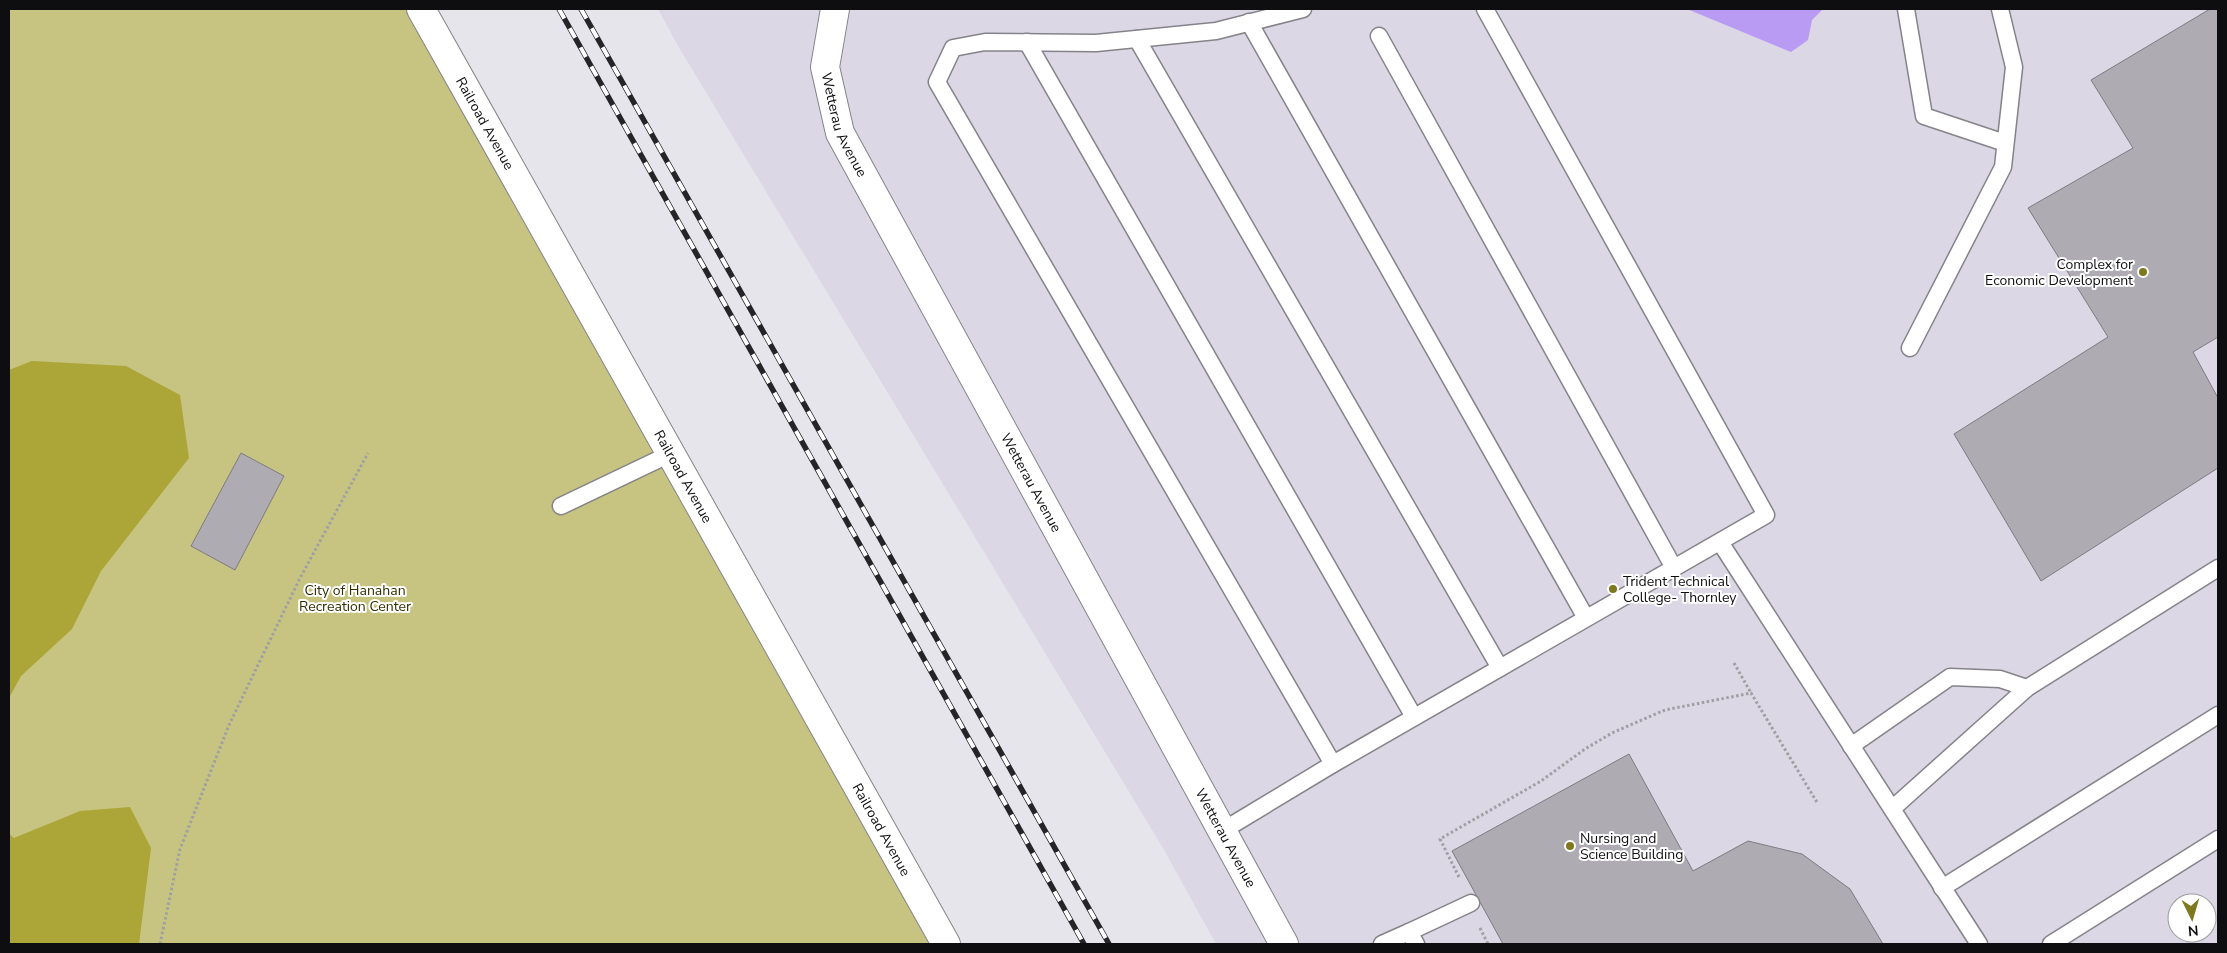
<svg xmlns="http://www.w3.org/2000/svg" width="2227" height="953" viewBox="0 0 2227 953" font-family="'Nunito Sans',sans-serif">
<rect width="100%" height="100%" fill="#e7e5ec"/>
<path fill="#dbd7e5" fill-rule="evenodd" d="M 658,9 L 2218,9 L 2218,944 L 1216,944 L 1163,848 L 678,46 ZM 2177,903 L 2207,903 L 2207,933 L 2177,933 Z"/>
<polygon fill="#c7c481" points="9,9 421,9 946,944 9,944"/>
<g fill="#aca538">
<polygon points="32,361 126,366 180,395 189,458 101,571 72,629 21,676 9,698 9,370"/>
<polygon points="130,807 151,848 139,944 9,944 9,834 14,838 80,811"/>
</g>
<polygon fill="#b99bf4" points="1687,9 1823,9 1812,20 1808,40 1791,52"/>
<g fill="#aeacb2" stroke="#7d7b81">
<polygon points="2210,9 2218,9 2218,337 2193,352 2218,398 2218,468 2041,581 1954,434 2108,337 2028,208 2133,148 2091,80"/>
<polygon points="241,453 284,476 235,570 191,546"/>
<polygon points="1629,754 1693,871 1748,841 1802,854 1850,889 1883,944 1503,944 1452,851"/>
</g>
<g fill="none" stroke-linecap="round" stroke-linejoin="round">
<defs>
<g id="service">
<polyline points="1303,9 1216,31 1096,43 985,42 953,48 937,82 1333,764"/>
<polyline points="1906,9 1924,116 2005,143"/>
<polyline points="1249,22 1586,618"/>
<polyline points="1379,36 1674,568"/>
<polyline points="1137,39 1500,668"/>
<polyline points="1027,42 1414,717"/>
<polyline points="1910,348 2003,167 2014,67 2000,9"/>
<polyline points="561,506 672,453"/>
<polyline points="1720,542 1979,944"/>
<polyline points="1851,746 1950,677 2000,679 2027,688"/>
<polyline points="1892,809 2027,688 2218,568"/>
<polyline points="1222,831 1333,764 1766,515 1485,9"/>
<polyline points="1942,888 2218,715"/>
<polyline points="1409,932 1471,903"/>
<polyline points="1382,944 1409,932 1416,944"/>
<polyline points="2051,944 2218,839"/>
</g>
<g id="minor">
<path id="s1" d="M 421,9 L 946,944"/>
<path id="s2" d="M 835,9 L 825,67 L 840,133 L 1284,944"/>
</g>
</defs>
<use href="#service" stroke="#858389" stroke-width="19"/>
<use href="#minor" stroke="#858389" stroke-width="30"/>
<g stroke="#a19fa4" stroke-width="3" stroke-dasharray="2.5 2.5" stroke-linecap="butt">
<polyline points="1734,663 1751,693"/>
<polyline points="1459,877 1440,839 1541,781 1585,749 1612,733 1665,710 1751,693 1818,804"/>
<polyline points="1480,928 1488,944"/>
<polyline points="160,944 180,849 229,725 300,578 368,453"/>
</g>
<use href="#service" stroke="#fff" stroke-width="16"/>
<use href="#minor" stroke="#fff" stroke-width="28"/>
<defs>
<g id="rail">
<polyline points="559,9 1084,944"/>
<polyline points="581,9 1109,944"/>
</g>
</defs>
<use href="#rail" stroke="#252427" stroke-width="5.5"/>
<use href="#rail" stroke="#fff" stroke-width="4" stroke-dasharray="11" stroke-linecap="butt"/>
</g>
<g fill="#7e791e" stroke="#fff" stroke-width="2">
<circle cx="2143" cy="272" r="5"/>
<circle cx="1613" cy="589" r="5"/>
<circle cx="1570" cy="846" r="5"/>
</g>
<g text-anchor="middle" stroke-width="4" stroke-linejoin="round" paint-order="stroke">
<g font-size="14" fill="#0e0d0f" stroke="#fff">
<text dy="5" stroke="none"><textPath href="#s1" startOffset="131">Railroad Avenue</textPath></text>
<text dy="5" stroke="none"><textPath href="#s2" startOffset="120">Wetterau Avenue</textPath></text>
<text dy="5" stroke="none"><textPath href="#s1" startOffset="536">Railroad Avenue</textPath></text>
<text dy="5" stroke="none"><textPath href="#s2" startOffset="525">Wetterau Avenue</textPath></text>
<text dy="5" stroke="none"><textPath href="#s1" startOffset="941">Railroad Avenue</textPath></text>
<text dy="5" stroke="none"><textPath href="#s2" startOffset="930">Wetterau Avenue</textPath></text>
</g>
<g font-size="14" fill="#0e0d0f" stroke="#fff" text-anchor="start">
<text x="2133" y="269" text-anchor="end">Complex for<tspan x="2133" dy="16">Economic Development</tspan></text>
<text x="1623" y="586">Trident Technical<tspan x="1623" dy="16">College- Thornley</tspan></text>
<text x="1580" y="843">Nursing and<tspan x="1580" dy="16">Science Building</tspan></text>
</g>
<g font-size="14" fill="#322f00" stroke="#fff">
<text x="355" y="595">City of Hanahan<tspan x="355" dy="16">Recreation Center</tspan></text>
</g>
</g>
<rect width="2227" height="953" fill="none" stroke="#0e0d0f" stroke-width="20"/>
<g transform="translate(2192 918) rotate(175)"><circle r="24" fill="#ffffff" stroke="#9f9e9f"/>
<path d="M0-4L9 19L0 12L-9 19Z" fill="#7e791e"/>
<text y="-8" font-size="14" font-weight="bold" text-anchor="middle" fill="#0e0d0f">N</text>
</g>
</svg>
